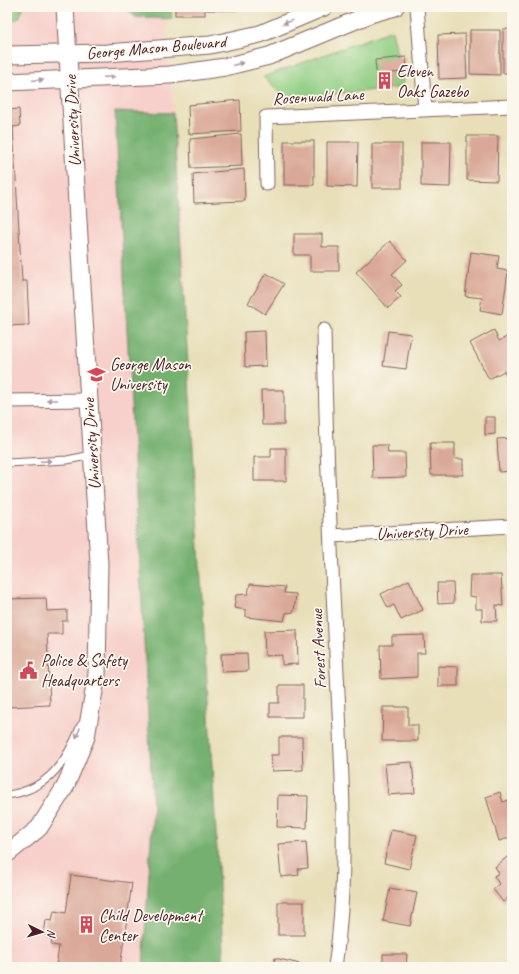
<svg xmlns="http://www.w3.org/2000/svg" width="519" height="974" viewBox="0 0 519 974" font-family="Caveat,sans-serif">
<rect width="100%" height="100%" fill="#fbf7ec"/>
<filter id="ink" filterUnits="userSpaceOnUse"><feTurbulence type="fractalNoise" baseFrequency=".025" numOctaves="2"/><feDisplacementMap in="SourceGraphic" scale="8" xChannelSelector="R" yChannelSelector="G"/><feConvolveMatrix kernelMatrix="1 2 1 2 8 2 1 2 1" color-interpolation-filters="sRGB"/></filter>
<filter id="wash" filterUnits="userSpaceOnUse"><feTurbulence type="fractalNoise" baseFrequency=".012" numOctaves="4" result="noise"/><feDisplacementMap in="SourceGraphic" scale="16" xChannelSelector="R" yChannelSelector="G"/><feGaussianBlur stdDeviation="0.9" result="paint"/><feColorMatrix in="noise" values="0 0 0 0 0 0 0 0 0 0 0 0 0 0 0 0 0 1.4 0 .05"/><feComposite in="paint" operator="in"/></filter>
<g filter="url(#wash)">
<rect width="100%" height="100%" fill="#e8dfb9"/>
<polygon fill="#f7d0cb" points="7,7 164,7 183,220 200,967 7,967"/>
<g fill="#90cd82" stroke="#6d7656">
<polygon points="7,7 23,7 19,18 7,22"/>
<polygon points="392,30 404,87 286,99 263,77"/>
</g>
<g fill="#74b070" stroke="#5f684e">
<polygon points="125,7 171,7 172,19 135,17"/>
<polygon points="115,111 173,113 224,967 143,967 153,807"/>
</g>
<g id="blocks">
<g fill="#daa898">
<rect x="175" y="7" width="30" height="8"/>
<rect x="207" y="7" width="30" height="3"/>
<rect x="503" y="29" width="9" height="44"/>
<polygon points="470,30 500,30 500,75 470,74"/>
<polygon points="465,34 467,78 439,79 438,35"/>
<polygon points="406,57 407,72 390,73 391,88 378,90 375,60"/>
<polygon points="240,100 241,131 189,134 188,105"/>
<polygon points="19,109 20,126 13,127 22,281 27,281 29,325 7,326 7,110"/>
<polygon points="241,134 242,166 191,168 190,139"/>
<polygon points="467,136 498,136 497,181 467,180"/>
<rect x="284" y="141" width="30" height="44"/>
<polygon points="327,142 358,142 357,187 327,186"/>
<polygon points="421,142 451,142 450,187 421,186"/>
<rect x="372" y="144" width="30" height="44"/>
<polygon points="244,169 245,201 194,203 193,174"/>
<polygon points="294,234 322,234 322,247 339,247 339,271 310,271 310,255 294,255"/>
<polygon points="390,241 407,260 392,274 402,285 395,291 401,297 388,308 356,272"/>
<polygon points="471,252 499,256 497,269 508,271 502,314 480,310 482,298 465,296"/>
<polygon points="266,273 284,284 265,314 248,303"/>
<polygon points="494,330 499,341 508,336 512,344 512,381 510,383 504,371 489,379 470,343"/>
<polygon points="265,331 266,366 245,367 244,332"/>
<polygon points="388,331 411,334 406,369 383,366"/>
<polygon points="261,390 284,390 284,425 262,425"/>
<polygon points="485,417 495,417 495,434 485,435"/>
<polygon points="512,438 512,471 499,472 497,439"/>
<polygon points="430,443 455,443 455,459 463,459 463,475 431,475"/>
<polygon points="372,445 387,445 388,453 405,453 406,477 373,478"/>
<polygon points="271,448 286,448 286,481 254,481 254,457 271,457"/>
<polygon points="470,575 501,575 503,606 496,605 497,621 482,621 482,609 476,609 476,597 469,596"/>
<polygon points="409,580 423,610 401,620 394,605 388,608 381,594"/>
<polygon points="437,583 453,583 454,603 438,604"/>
<polygon points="250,584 285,587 284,593 296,594 294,612 286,613 284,621 246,617 246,610 234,608 236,595 248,594"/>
<polygon points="46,598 47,611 67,610 67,621 62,621 62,634 47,634 50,705 7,707 7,599"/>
<polygon points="297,630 298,664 282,665 282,655 265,656 264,631"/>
<polygon points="424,635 425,653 417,653 417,677 381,679 380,645 392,645 392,636"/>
<polygon points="247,653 248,671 222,672 221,654"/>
<polygon points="438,666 458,667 458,686 438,686"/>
<polygon points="279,685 303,685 303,717 270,717 270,703 279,703"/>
<polygon points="383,707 408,707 408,725 418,725 418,741 382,741"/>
<polygon points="279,737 302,737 303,770 272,771 271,755 279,755"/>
<polygon points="412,762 415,793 388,795 385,764"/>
<polygon points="500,792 503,802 512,799 512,837 499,841 486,797"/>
<polygon points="278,795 308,796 307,828 277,827"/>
<polygon points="391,830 417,835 409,869 384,863"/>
<polygon points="306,842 308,868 298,869 299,875 281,877 278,844"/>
<polygon points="512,853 512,898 510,896 503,902 493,889 499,884 494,876 499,873 495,867"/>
<polygon points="71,875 132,883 120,967 56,967 59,946 51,945 52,935 44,934 46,920 52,921 54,911 66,913"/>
<polygon points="390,888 417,893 410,926 383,921"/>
<rect x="278" y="902" width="26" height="33"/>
<polygon points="383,954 407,954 406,967 383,967"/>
<polygon points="275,958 300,964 299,967 273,967"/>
</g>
</g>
</g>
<g filter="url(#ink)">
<use href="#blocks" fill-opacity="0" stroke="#81625d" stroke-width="1"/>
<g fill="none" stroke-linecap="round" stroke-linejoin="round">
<defs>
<g id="service">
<polyline points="7,463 67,460 92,455"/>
<path d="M 7,795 C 48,790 67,761 81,725"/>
</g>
<g id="minor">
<polyline points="417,7 425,109"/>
<polyline points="267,184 266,117 512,106"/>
<path d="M 324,330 C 326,444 331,558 337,673 C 342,771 349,869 335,967"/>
<polyline points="7,401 88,400"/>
<polyline points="331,536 512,526"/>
</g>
<g id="tertiary">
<polyline points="7,55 107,53 210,45 260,34 324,7"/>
<polyline points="7,82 170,75 225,67 269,56 373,13 395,7"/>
<polyline points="7,854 39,828 65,787 86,737 97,674 99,564 65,7"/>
</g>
</defs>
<use href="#service" stroke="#81625d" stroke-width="9"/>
<use href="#minor" stroke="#81625d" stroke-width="15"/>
<use href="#tertiary" stroke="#81625d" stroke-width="19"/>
<use href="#service" stroke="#fff" stroke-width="7"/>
<use href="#minor" stroke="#fff" stroke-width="13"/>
<use href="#tertiary" stroke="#fff" stroke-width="17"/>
</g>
<defs><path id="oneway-solid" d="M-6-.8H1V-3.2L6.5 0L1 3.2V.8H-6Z"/></defs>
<g fill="#ae9aa0">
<use href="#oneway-solid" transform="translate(288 22) rotate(157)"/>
<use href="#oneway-solid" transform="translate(238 64) rotate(-15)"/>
<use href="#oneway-solid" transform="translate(109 77) rotate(-2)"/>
<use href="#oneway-solid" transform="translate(38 80) rotate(-2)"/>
<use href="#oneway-solid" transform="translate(52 400) rotate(180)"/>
<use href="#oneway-solid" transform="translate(46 461) rotate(-2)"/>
<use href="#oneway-solid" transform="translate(78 733) rotate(112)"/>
</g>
</g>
<defs>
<symbol id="building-bare" viewBox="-9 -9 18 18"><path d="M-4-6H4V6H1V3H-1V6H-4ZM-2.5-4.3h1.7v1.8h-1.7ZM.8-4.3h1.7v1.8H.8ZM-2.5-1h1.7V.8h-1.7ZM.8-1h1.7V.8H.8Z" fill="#d1495b" stroke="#fbf7ec" stroke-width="2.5" paint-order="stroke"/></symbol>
<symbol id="university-bare" viewBox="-9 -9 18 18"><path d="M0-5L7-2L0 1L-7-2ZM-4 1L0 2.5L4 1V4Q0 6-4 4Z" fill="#d1495b" stroke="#fbf7ec" stroke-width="2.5" paint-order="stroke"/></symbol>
<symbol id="civic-bare" viewBox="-9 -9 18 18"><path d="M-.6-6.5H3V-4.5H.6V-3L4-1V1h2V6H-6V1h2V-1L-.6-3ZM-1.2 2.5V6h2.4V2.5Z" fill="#d1495b" stroke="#fbf7ec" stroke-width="2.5" paint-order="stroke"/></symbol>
</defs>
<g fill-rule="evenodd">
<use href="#building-bare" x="372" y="68" width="25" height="25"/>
<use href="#university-bare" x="84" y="362" width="25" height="25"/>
<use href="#civic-bare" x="16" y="658" width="25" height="25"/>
<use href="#building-bare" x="74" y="912" width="25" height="25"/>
</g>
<g text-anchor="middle" stroke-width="3.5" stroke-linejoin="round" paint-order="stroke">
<g font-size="17" fill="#4a1f2b" stroke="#fbf7ec">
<text transform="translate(156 47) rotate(-5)" y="6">George Mason Boulevard</text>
<text transform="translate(318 96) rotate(-3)" y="6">Rosenwald Lane</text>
<text transform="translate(72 121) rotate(-93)" y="6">University Drive</text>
<text transform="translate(91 444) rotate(-94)" y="6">University Drive</text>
<text transform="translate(422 531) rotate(-3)" y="6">University Drive</text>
<text transform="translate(318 649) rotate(-93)" y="6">Forest Avenue</text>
</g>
<g font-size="17" fill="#4a1f2b" stroke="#fbf7ec" text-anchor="start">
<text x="397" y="77">Eleven<tspan x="397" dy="20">Oaks Gazebo</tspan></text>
<text x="110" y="370">George Mason<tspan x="110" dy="20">University</tspan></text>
<text x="41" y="666">Police &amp; Safety<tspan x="41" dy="20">Headquarters</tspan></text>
<text x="99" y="921">Child Development<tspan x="99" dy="20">Center</tspan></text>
</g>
</g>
<rect width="519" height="974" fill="none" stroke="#fbf7ec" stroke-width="24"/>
<g transform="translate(42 932) rotate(95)" stroke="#fbf7ec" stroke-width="3" paint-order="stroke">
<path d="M0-3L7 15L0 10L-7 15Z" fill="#4a1f2b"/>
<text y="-6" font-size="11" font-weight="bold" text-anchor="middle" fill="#4a1f2b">N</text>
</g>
</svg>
